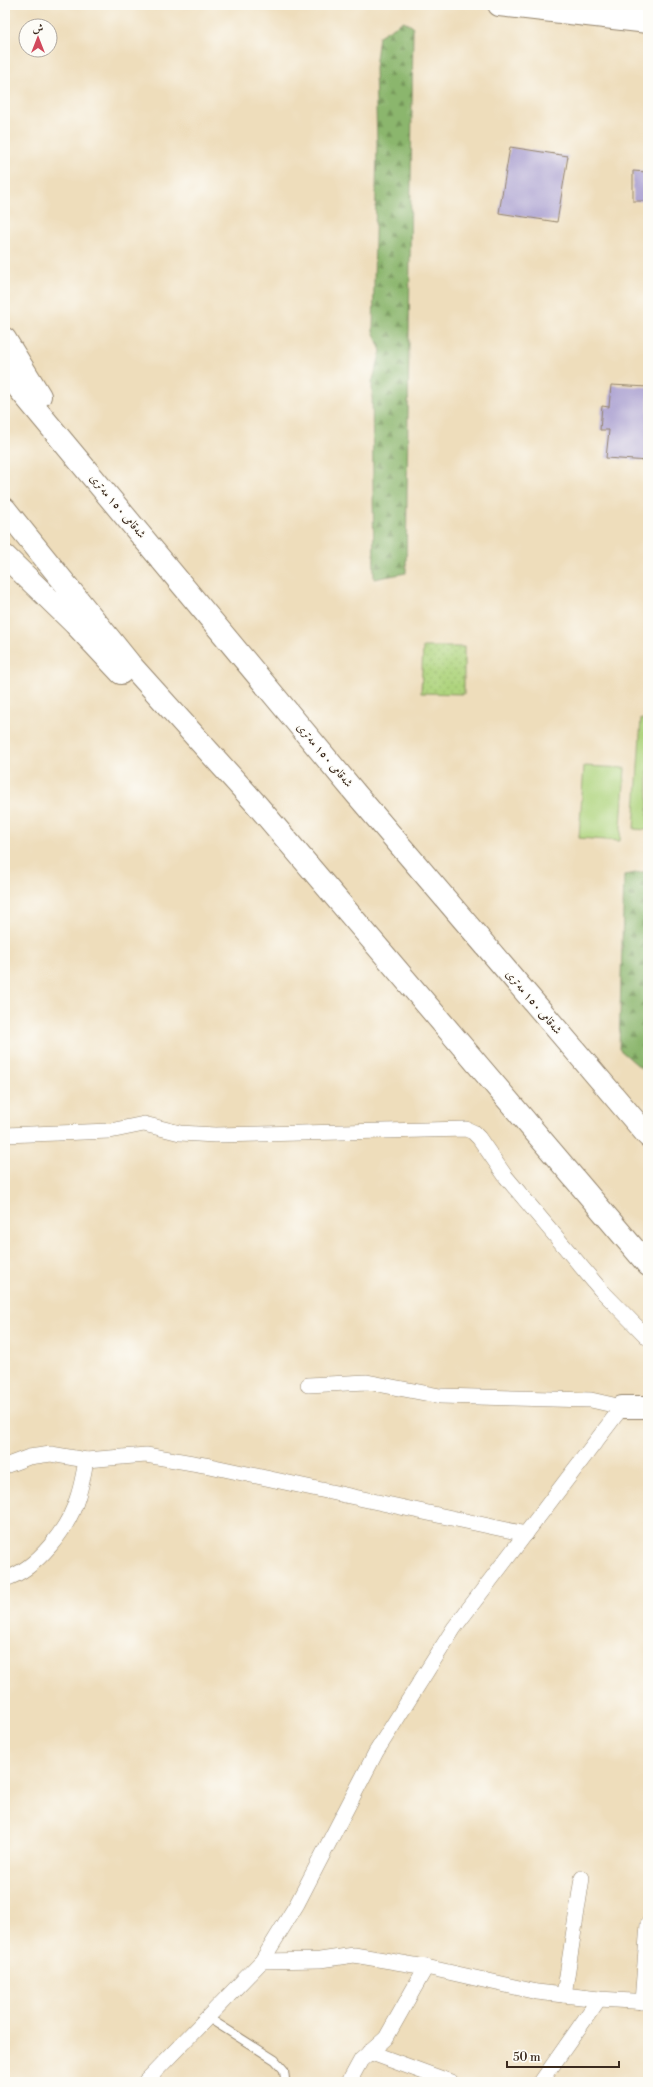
<svg xmlns="http://www.w3.org/2000/svg" width="653" height="2087" viewBox="0 0 653 2087" font-family="'Libre Bodoni',Amiri,serif">
<defs>
<pattern id="grass-dots" width="8" height="8" patternUnits="userSpaceOnUse"><rect width="8" height="8" fill="#afd47e"/><path d="M2 2h.1M6 6h.1" fill="none" stroke="#97b66c" stroke-width="1.8" stroke-linecap="round"/></pattern>
<pattern id="forest-firs" width="22" height="20" patternUnits="userSpaceOnUse"><rect width="22" height="20" fill="#8bb66d"/><path d="M5 1l3.5 6h-7zM16 11l3.5 6h-7z" fill="#739459"/></pattern>
</defs>
<rect width="100%" height="100%" fill="#fdfcf7"/>
<filter id="ink" filterUnits="userSpaceOnUse"><feTurbulence type="fractalNoise" baseFrequency=".025" numOctaves="2"/><feDisplacementMap in="SourceGraphic" scale="8" xChannelSelector="R" yChannelSelector="G"/><feConvolveMatrix kernelMatrix="1 2 1 2 8 2 1 2 1" color-interpolation-filters="sRGB"/></filter>
<filter id="wash" filterUnits="userSpaceOnUse"><feTurbulence type="fractalNoise" baseFrequency=".012" numOctaves="4" result="noise"/><feDisplacementMap in="SourceGraphic" scale="16" xChannelSelector="R" yChannelSelector="G"/><feGaussianBlur stdDeviation="0.9" result="paint"/><feColorMatrix in="noise" values="0 0 0 0 0 0 0 0 0 0 0 0 0 0 0 0 0 1.4 0 .05"/><feComposite in="paint" operator="in"/></filter>
<g filter="url(#wash)">
<rect width="100%" height="100%" fill="#edb"/>
<polygon fill="url(#grass-dots)" stroke="#757f4e" points="423,647 464,647 464,694 421,693"/>
<g fill="url(#forest-firs)" stroke="#637046">
<polygon points="404,21 413,27 406,573 374,579 372,383 381,351 373,331 377,144 375,68 379,36"/>
<polygon points="648,871 648,1070 643,1070 619,1049 624,875"/>
</g>
<g fill="#afd47e" stroke="#757f4e">
<polygon points="641,719 648,720 648,830 634,829"/>
<polygon points="584,766 625,768 620,841 579,838"/>
</g>
<g id="blocks">
<g fill="#aba1d1">
<polygon points="510,147 568,156 557,222 499,213"/>
<polygon points="633,171 647,172 647,201 633,201"/>
<polygon points="611,385 648,387 648,461 606,458 609,430 600,430 602,406 609,407"/>
</g>
</g>
</g>
<g filter="url(#ink)">
<use href="#blocks" fill-opacity="0" stroke="#94846c" stroke-width="1"/>
<g fill="none" stroke-linecap="round" stroke-linejoin="round">
<defs>
<polyline id="lane" points="207,2017 275,2060 284,2070 285,2079 283,2082"/>
<g id="street">
<polyline points="5,1135 110,1131 144,1124 180,1133 215,1135 466,1129 473,1132 479,1138 506,1177 600,1289 648,1338"/>
<polyline points="5,1466 29,1457 51,1454 86,1460 146,1455 210,1466 526,1534"/>
<path d="M 5,1579 C 37,1569 69,1528 78,1496 C 82,1484 84,1472 86,1460"/>
<polyline points="262,1961 320,1960 354,1955 426,1967 537,1992 599,1999 648,2002"/>
<polyline points="564,1995 582,1878"/>
<polyline points="642,2002 648,1924"/>
<polyline points="369,2052 451,2082"/>
<polyline points="145,2082 262,1961 297,1904 376,1752 454,1628 622,1407 591,1400 440,1396 367,1382 308,1385"/>
<polyline points="349,2082 361,2060 386,2038 426,1967"/>
<polyline points="541,2082 599,1999"/>
</g>
<g id="secondary">
<polyline points="499,5 648,22"/>
<polyline points="622,1407 648,1407"/>
</g>
<g id="highway">
<polyline points="5,339 40,396"/>
<polyline points="5,372 357,795 648,1136"/>
<polyline points="5,509 130,664 257,805 648,1265"/>
<polyline points="5,556 75,624 121,673"/>
</g>
</defs>
<use href="#lane" stroke="#94846c" stroke-width="10"/>
<use href="#street" stroke="#94846c" stroke-width="16"/>
<use href="#secondary" stroke="#94846c" stroke-width="24"/>
<use href="#highway" stroke="#94846c" stroke-width="24"/>
<use href="#lane" stroke="#fff" stroke-width="8"/>
<use href="#street" stroke="#fff" stroke-width="15"/>
<use href="#secondary" stroke="#fff" stroke-width="22"/>
<use href="#highway" stroke="#fff" stroke-width="22"/>
</g>
</g>
<g text-anchor="middle" stroke-width="3" stroke-linejoin="round" paint-order="stroke">
<g font-size="12" fill="#3b2a1e" stroke="#fdfcf7">
<text transform="translate(118 506) rotate(50)" y="4">شەقامی ١٥٠ مەتری</text>
<text transform="translate(325 755) rotate(50)" y="4">شەقامی ١٥٠ مەتری</text>
<text transform="translate(534 1002) rotate(50)" y="4">شەقامی ١٥٠ مەتری</text>
</g>
</g>
<rect width="653" height="2087" fill="none" stroke="#fdfcf7" stroke-width="20"/>
<g transform="translate(38 38)"><circle r="19" fill="#fdfcf7" stroke="#afa8a0"/>
<path d="M0-3L7 15L0 10L-7 15Z" fill="#d1495b"/>
<text y="-6" font-size="11" font-weight="bold" text-anchor="middle" fill="#3b2a1e">ش</text>
</g>
<path d="M507 2061v6h112v-6" fill="none" stroke="#3b2a1e" stroke-width="2"/>
<text x="513" y="2061" font-size="12" fill="#3b2a1e" stroke="#fdfcf7" stroke-width="3" paint-order="stroke">50 m</text>
</svg>
